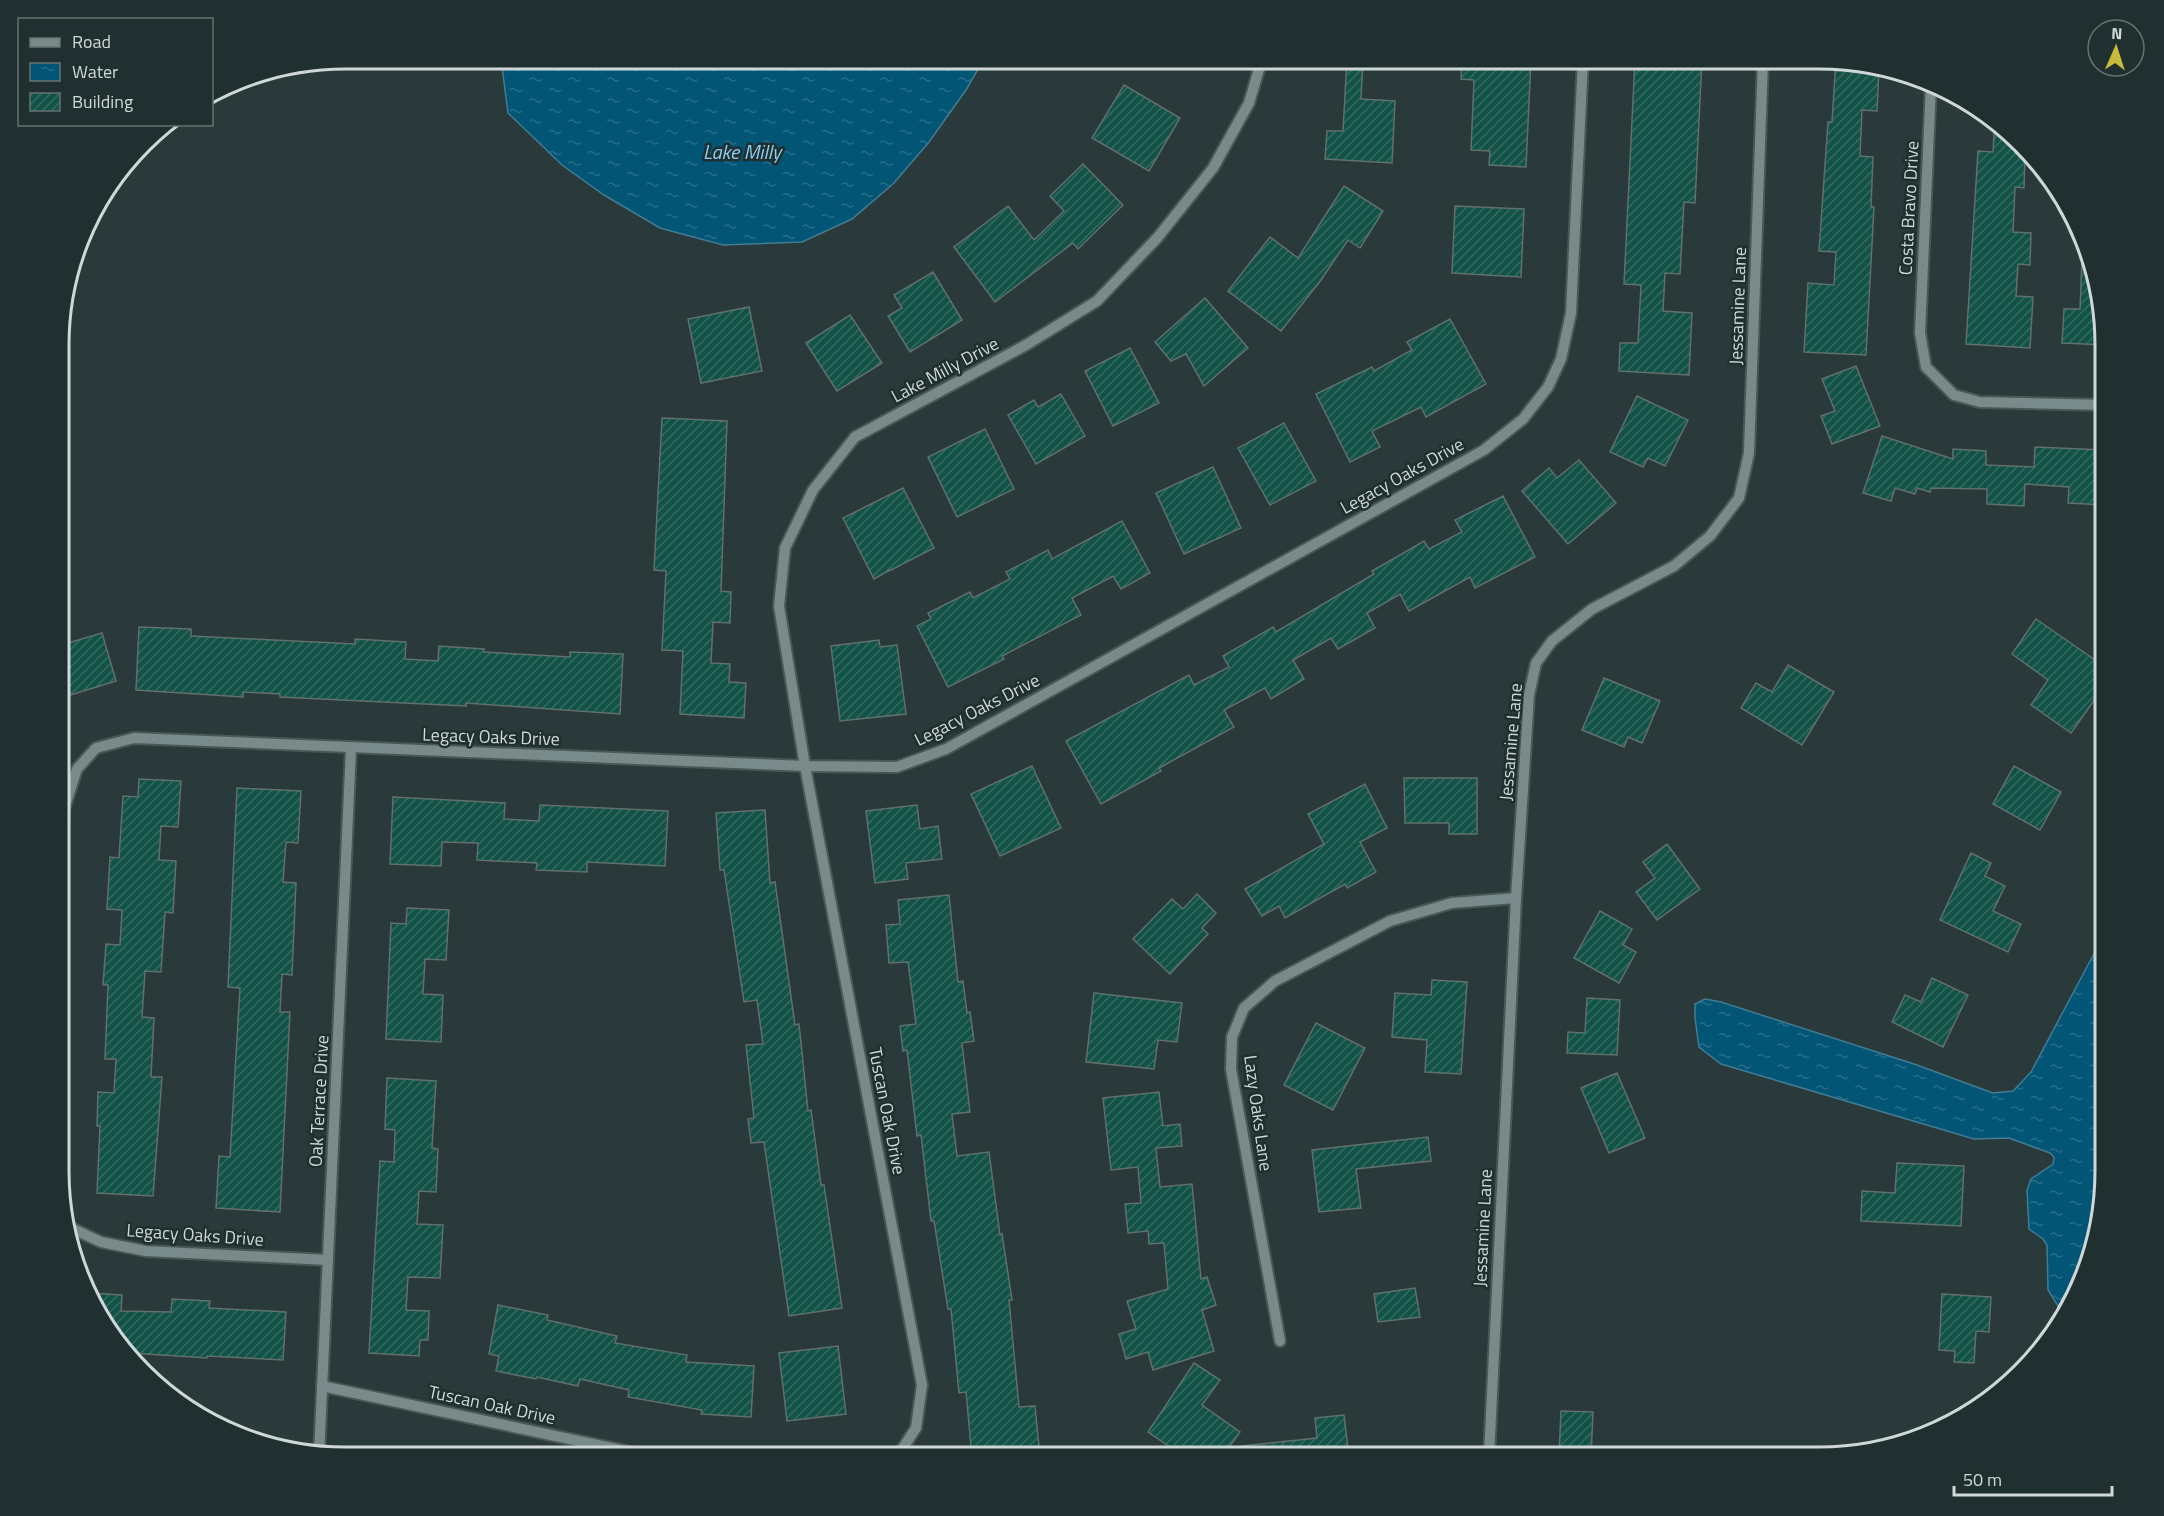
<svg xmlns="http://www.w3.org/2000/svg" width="2164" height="1516" viewBox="0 0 2164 1516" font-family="'Titillium Web',sans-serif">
<defs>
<pattern id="water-ripples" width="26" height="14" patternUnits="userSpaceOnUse" patternTransform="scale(1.5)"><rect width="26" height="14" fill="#035576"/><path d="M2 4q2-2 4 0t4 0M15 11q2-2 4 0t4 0" fill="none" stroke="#276d89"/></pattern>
<pattern id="building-hatch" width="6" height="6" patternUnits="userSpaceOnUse" patternTransform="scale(1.5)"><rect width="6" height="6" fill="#135247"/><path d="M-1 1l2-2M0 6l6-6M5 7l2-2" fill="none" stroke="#346a61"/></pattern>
</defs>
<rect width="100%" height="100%" fill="#2a3939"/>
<g fill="url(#water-ripples)" stroke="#407c93" stroke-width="1.5">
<polygon points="501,59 984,59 966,90 929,142 894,183 852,219 802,242 723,245 660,228 604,195 562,165 508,113"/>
<polygon points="2105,933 2105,1190 2090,1264 2063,1314 2048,1290 2047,1245 2043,1239 2029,1229 2027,1190 2031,1179 2053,1164 2054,1157 2050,1153 2009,1138 1974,1139 1721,1064 1699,1047 1695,1018 1695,1004 1705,999 1721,1002 1914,1064 1993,1093 2013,1091 2031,1072"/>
</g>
<g fill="url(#building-hatch)" stroke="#60706c" stroke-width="1.5">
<polygon points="1347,59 1363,59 1361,99 1395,101 1392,163 1325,159 1327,131 1343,131"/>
<polygon points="1462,59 1531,59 1526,167 1489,165 1490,151 1471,150 1474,80 1461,79"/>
<polygon points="1635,59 1702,59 1695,203 1684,202 1680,274 1665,273 1663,311 1692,313 1689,375 1619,371 1620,343 1638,343 1641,285 1624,284"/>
<polygon points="1836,59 1879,67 1877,111 1862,110 1860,156 1873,157 1871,207 1874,207 1866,355 1804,352 1808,283 1834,285 1836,252 1819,251 1828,122 1832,122"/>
<polygon points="1124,85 1180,118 1149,171 1092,138"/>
<polygon points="1995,119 2025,154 2024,188 2015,187 2013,232 2031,233 2030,265 2018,264 2016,296 2033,297 2030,348 1966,344 1978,151 1993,152"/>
<polygon points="1083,164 1123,205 1078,249 1073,243 995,302 954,247 1008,206 1034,240 1064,211 1050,196"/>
<polygon points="1344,186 1383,211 1360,248 1348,240 1321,280 1281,331 1228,291 1270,237 1298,258"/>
<polygon points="1455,206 1524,209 1521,277 1452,273"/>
<polygon points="2082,260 2085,260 2105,326 2105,345 2062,343 2064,309 2080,309"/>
<polygon points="933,272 962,320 910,352 888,316 902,308 894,295"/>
<polygon points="1205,298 1248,348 1204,386 1186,354 1171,361 1155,342"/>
<polygon points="749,307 762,371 701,383 688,319"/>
<polygon points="850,315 882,363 837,391 806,343"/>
<polygon points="1450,319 1486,384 1426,417 1421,407 1372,431 1380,447 1350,462 1316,394 1372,367 1374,371 1412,350 1407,342"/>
<polygon points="1130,348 1159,403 1113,426 1085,371"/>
<polygon points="1856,366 1880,426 1832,444 1821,416 1835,411 1822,379"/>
<polygon points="1061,394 1085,436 1036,464 1008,415 1034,400 1038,407"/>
<polygon points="1637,396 1688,420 1665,466 1648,458 1643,467 1610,452"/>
<polygon points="662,418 727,421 721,591 731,592 730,623 713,622 711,663 730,664 729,682 746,683 744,718 680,714 683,651 662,650 666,571 654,570"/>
<polygon points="1284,423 1316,481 1270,505 1238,448"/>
<polygon points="985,429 1014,489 957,517 928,457"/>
<polygon points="1882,436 1953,459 1953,449 1986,451 1986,465 2034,467 2035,447 2105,450 2104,505 2068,503 2069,487 2025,484 2024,506 1987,504 1987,489 1931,488 1930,492 1917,488 1915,494 1895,488 1891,501 1863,493"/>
<polygon points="1579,460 1616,503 1568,544 1522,491 1549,468 1557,478"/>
<polygon points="1213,467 1241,528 1184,554 1156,493"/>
<polygon points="903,488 934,548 889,571 888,569 888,571 874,579 843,518"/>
<polygon points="1503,496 1535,557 1475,588 1470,577 1409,611 1400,594 1367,613 1375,628 1338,649 1331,638 1293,660 1304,679 1271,699 1265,688 1224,710 1234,727 1159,768 1161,771 1101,804 1066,741 1189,675 1194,685 1229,667 1223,656 1273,627 1276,632 1374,574 1372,571 1424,541 1429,549 1462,532 1455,520"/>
<polygon points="1122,521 1150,573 1121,589 1113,576 1072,598 1081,615 1002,656 1004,659 948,687 917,626 931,619 928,613 970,592 973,598 1010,579 1006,572 1048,550 1052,559"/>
<polygon points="2036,619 2105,667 2105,685 2071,733 2031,705 2048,680 2012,654"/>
<polygon points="139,627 191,629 191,636 355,644 355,639 406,642 405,659 438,661 439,646 484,649 484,652 570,657 570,652 623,654 620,714 466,703 466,706 280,697 280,694 243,692 243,697 136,690"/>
<polygon points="102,633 116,681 67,696 61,676 61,645"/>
<polygon points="879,640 880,647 897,645 906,714 840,721 831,646"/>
<polygon points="1788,665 1834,692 1802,745 1741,708 1756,683 1772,692"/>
<polygon points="1604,678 1660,701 1642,743 1628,737 1624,747 1582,730"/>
<polygon points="1032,766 1061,828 1000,856 971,794"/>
<polygon points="2014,766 2061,792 2040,830 1993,804"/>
<polygon points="1404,778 1477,778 1477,834 1449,834 1449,823 1405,823"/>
<polygon points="139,779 181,781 178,827 161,826 159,860 176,861 173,913 165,912 161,972 145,971 142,1017 154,1018 151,1077 162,1077 153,1196 97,1193 100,1126 97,1126 98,1092 114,1093 116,1059 105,1059 108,985 103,985 106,944 120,945 122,910 107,909 110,857 119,858 123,796 138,797"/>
<polygon points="1365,784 1387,828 1360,842 1376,872 1347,888 1345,884 1285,918 1279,906 1262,916 1245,889 1324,844 1308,814"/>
<polygon points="237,788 301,791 298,843 286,842 283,882 296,883 292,975 282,974 280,1012 290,1012 280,1212 216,1208 219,1156 230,1157 240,988 228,987"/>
<polygon points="393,797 505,803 504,819 539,821 540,805 668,811 665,866 587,862 587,872 536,870 537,863 477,860 478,843 442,842 441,866 390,864"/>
<polygon points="917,805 920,829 938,826 942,859 906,863 908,879 875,883 866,811"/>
<polygon points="765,810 770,883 775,882 795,1025 799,1024 808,1111 811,1110 821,1185 824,1185 842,1308 789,1316 764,1142 751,1143 748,1119 754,1118 746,1045 763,1044 757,1000 744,1002 724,870 720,870 716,813"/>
<polygon points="1667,844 1700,889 1657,920 1636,892 1655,878 1643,862"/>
<polygon points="1971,853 1991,863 1985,876 2005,886 1993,911 2021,924 2008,952 1940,920"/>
<polygon points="1197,894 1216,913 1202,928 1208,934 1170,974 1133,939 1172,899 1183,909"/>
<polygon points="949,895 958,982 963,981 967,1013 970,1012 974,1041 962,1043 970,1112 952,1114 957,1156 989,1152 1000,1235 1002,1234 1012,1300 1009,1300 1019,1407 1035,1406 1040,1457 972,1457 966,1392 959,1393 951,1309 948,1309 934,1221 931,1221 921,1135 917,1136 907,1050 903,1051 900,1026 916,1024 908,962 889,963 886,925 900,924 898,900"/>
<polygon points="407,908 449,910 446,960 425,959 423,994 443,995 441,1042 386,1039 391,923 406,924"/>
<polygon points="1600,911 1632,929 1623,945 1636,952 1619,983 1574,958"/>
<polygon points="1932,978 1968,995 1943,1047 1892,1022 1905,995 1921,1002"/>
<polygon points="1432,980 1467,982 1461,1074 1425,1072 1427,1040 1392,1037 1395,993 1431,995"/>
<polygon points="1094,993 1182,1003 1177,1042 1158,1040 1154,1069 1086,1062"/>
<polygon points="1587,998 1620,1000 1617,1055 1567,1053 1568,1032 1585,1033"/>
<polygon points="1316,1023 1365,1048 1333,1110 1284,1085"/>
<polygon points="1617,1073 1645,1138 1609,1153 1581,1088"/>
<polygon points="387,1078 436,1081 432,1148 438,1149 436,1192 419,1191 417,1224 443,1225 440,1278 408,1277 406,1310 429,1311 428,1340 420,1340 419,1356 369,1353 380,1161 394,1162 395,1130 385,1129"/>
<polygon points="1159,1092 1163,1126 1180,1124 1182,1146 1156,1148 1160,1187 1192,1184 1201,1279 1207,1277 1216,1305 1202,1310 1214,1351 1153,1370 1148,1352 1126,1359 1119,1334 1136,1329 1127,1301 1168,1289 1164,1243 1149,1244 1148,1231 1128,1233 1125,1204 1141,1203 1138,1167 1111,1170 1103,1098"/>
<polygon points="1428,1137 1431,1161 1356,1169 1361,1208 1319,1212 1312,1150"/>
<polygon points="1897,1163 1964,1166 1961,1226 1861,1221 1862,1191 1895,1193"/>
<polygon points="1415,1288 1420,1317 1378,1322 1374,1294"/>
<polygon points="90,1293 122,1295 121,1311 171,1312 172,1299 210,1301 209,1308 286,1312 283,1360 207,1356 207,1358 131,1353 97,1315"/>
<polygon points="1942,1294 1991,1297 1989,1332 1976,1331 1974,1363 1954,1362 1955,1351 1939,1350"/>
<polygon points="498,1305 548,1315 547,1320 617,1336 615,1343 687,1355 686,1362 754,1366 751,1417 701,1414 702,1410 628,1397 629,1390 580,1379 578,1386 537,1377 536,1379 496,1371 499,1356 489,1354"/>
<polygon points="838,1346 846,1414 787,1421 779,1353"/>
<polygon points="1194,1363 1220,1380 1202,1405 1240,1432 1222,1457 1185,1457 1148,1432"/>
<polygon points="1561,1411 1593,1412 1591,1457 1559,1457"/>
<polygon points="1344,1415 1349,1457 1243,1457 1242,1446 1317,1438 1315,1418"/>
</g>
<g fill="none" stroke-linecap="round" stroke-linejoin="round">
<defs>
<g id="minor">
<polyline points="1931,84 1920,333 1926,367 1954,395 1980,402 2105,405"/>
<polyline points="61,902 64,809 77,769 96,748 134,738 805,766 897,767 946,749 1484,450 1523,419 1548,387 1561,359 1571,313 1583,59"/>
<polyline points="66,1222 69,1227 101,1242 146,1251 328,1260"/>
<polyline points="1280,1341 1231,1069 1232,1037 1244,1008 1275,981 1390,921 1452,903 1516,898"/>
<polyline points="322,1386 654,1457"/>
<polyline points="319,1456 351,748"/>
<polyline points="897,1457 916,1428 922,1385 805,766 779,606 785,548 813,490 855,437 1026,345 1097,301 1158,237 1213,168 1249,103 1262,59"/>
<polyline points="1489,1457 1516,898 1529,695 1536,663 1552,641 1592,609 1674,566 1710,536 1739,498 1749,453 1763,59"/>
</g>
</defs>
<use href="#minor" stroke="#4b5757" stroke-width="14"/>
<use href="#minor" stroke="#798a8a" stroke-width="10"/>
</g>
<g text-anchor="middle" stroke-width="5" stroke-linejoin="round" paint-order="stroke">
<g font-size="18" fill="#cfd8d8" stroke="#202f2f">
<text transform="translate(1909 208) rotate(-87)" y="6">Costa Bravo Drive</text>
<text transform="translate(1738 306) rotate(-88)" y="6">Jessamine Lane</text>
<text transform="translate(945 370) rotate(-28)" y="6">Lake Milly Drive</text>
<text transform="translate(1402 476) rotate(-29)" y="6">Legacy Oaks Drive</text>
<text transform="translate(977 710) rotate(-27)" y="6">Legacy Oaks Drive</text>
<text transform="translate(491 737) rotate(2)" y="6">Legacy Oaks Drive</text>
<text transform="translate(1511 742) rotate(-85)" y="6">Jessamine Lane</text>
<text transform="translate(319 1101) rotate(-87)" y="6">Oak Terrace Drive</text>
<text transform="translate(887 1111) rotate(79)" y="6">Tuscan Oak Drive</text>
<text transform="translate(1258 1113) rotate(82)" y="6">Lazy Oaks Lane</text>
<text transform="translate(1483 1228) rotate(-87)" y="6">Jessamine Lane</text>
<text transform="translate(195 1235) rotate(4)" y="6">Legacy Oaks Drive</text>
<text transform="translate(492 1405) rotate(12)" y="6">Tuscan Oak Drive</text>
</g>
<g font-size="20" font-style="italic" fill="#8ccdf1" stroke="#202f2f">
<text x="742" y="159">Lake Milly</text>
</g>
</g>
<path d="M0 0H2164V1516H0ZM345 69H1819A276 276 0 0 1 2095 345V1171A276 276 0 0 1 1819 1447H345A276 276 0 0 1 69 1171V345A276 276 0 0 1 345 69Z" fill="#202f2f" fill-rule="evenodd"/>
<path fill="none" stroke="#cfd8d8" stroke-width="3" d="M345 69H1819A276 276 0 0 1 2095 345V1171A276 276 0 0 1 1819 1447H345A276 276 0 0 1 69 1171V345A276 276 0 0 1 345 69Z"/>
<rect x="18" y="18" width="195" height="108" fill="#202f2f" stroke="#667373" stroke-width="1.5"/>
<rect x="30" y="38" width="30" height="9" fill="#798a8a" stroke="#667373" stroke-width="1.5"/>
<text x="72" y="48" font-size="18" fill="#cfd8d8">Road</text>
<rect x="30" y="63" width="30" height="18" fill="url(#water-ripples)" stroke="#667373" stroke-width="1.5"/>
<text x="72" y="78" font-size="18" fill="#cfd8d8">Water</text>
<rect x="30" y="93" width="30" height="18" fill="url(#building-hatch)" stroke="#667373" stroke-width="1.5"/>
<text x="72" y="108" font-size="18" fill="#cfd8d8">Building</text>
<g transform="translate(2116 48) rotate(3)"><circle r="28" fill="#202f2f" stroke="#667373" stroke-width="1.5"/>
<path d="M0-4.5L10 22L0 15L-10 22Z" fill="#c7bb3c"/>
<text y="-9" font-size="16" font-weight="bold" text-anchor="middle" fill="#cfd8d8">N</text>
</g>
<path d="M1954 1486v9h158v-9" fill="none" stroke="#cfd8d8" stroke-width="3"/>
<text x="1963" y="1486" font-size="18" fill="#cfd8d8" stroke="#202f2f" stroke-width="4.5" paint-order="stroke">50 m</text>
</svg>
